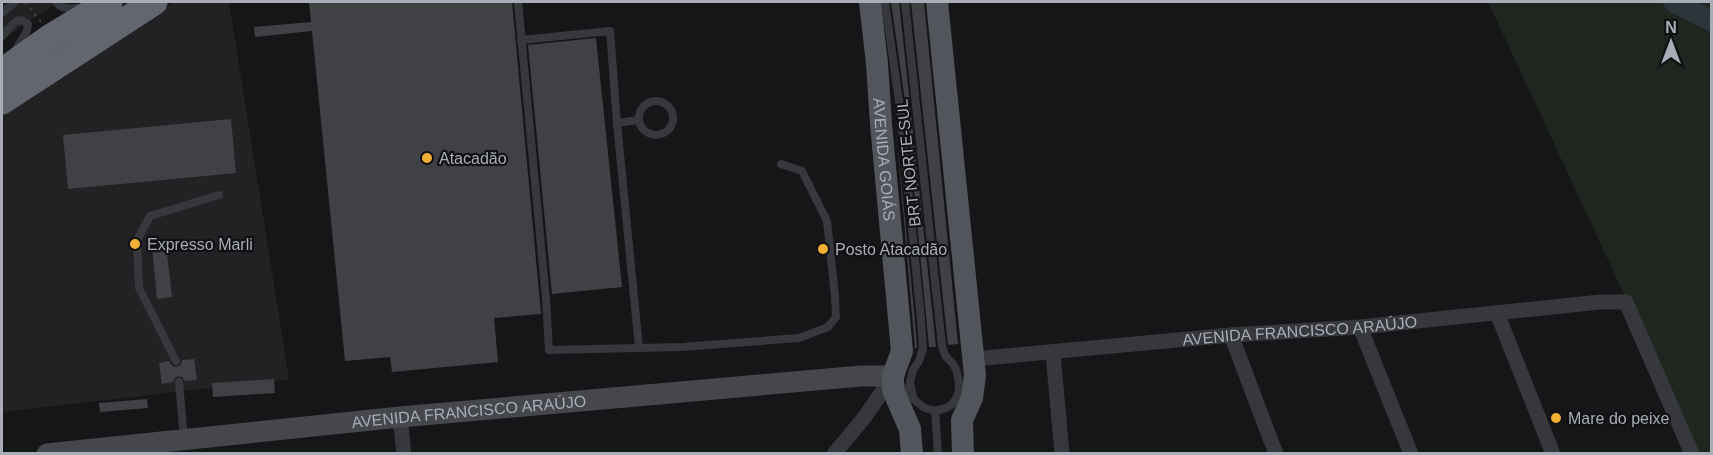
<svg xmlns="http://www.w3.org/2000/svg" width="1713" height="455" viewBox="0 0 1713 455" font-family="Helvetica,sans-serif">
<rect width="100%" height="100%" fill="#161618"/>
<g fill="#222225">
<polygon points="2,2 58,2 2,40"/>
<polygon points="173,2 229,2 289,379 2,412 2,110"/>
</g>
<polygon fill="#1e261f" points="1488,2 1711,2 1711,453 1698,453"/>
<g fill="none" stroke-linecap="round" stroke-linejoin="round">
<polyline stroke="#2c353c" stroke-width="21" points="1674,2 1712,21"/>
</g>
<g fill="#404145">
<polygon points="329,2 512,2 541,314 494,318 498,362 392,372 390,357 345,361 312,31 255,37 254,27 311,22 309,3"/>
<polygon points="891,2 899,2 936,347 929,347 906,107"/>
<polygon points="911,2 924,2 958,344 948,345"/>
<polygon points="596,38 622,287 552,294 528,45"/>
<polygon points="231,119 236,173 68,189 63,135"/>
<polygon points="896,128 915,321 917,347 915,349"/>
<polygon points="166,245 172,297 157,299 152,246"/>
<polygon points="194,359 197,380 185,381 182,377 178,376 174,379 173,382 162,384 159,363 169,361 172,366 176,367 181,365 182,360"/>
<polygon points="274,379 275,393 213,397 212,383"/>
<polygon points="147,399 148,408 100,412 99,403"/>
</g>
<g fill="none" stroke-linecap="round" stroke-linejoin="round">
<polyline stroke="#3d3f44" stroke-width="2" stroke-dasharray="3 4.5" stroke-linecap="butt" points="25,2 41,22"/>
<g stroke="#37383d" stroke-width="8">
<path d="M 56,2 C 61,10 71,8 80,8"/>
<polyline points="518,2 546,299 549,350 682,347 799,338 828,327 836,317 835,297 827,221 802,171 781,164"/>
<polyline points="885,2 900,108 921,320 923,348 919,361 913,370 910,382 913,397"/>
<polyline points="2,13 15,2"/>
<polyline points="2,36 16,21 22,20 28,24 27,31 15,51"/>
<polyline points="521,40 610,31 617,123 639,120"/>
<circle cx="656" cy="118" r="17"/>
<polyline points="617,123 639,348"/>
<polyline points="176,361 139,288 137,240 150,216 219,195"/>
<polyline points="179,382 184,438"/>
<path d="M 898,382 C 906,390 915,403 925,408 C 930,410 934,411 939,410 C 960,406 962,388 956,370 C 954,362 949,361 945,355 C 944,352 943,349 942,346 L 905,2"/>
<polyline points="935,411 938,454"/>
</g>
<g stroke="#37383d" stroke-width="15">
<polyline points="1497,313 1553,454"/>
<polyline points="1360,327 1411,454"/>
<polyline points="1231,335 1276,454"/>
<polyline points="1053,353 1062,454"/>
<path id="s1" d="M 974,359 L 1231,335 L 1360,327 L 1600,302 L 1626,302 L 1692,454"/>
<polyline points="400,417 404,454"/>
<polyline points="834,454 864,418 893,376"/>
</g>
<path stroke="#45474d" stroke-width="21" id="s2" d="M 47,454 L 400,417 L 861,376 L 893,376"/>
<g stroke="#53555c" stroke-width="22">
<path id="s3" d="M 870,2 L 877,64 L 881,124 L 902,351 L 893,376 L 893,390 L 910,429 L 912,454"/>
<polyline points="937,2 975,375 972,398 962,420 963,454"/>
</g>
<g stroke="#63666e" stroke-width="27">
<polyline points="2,72 51,37 109,2"/>
<polyline points="2,101 154,2"/>
</g>
</g>
<g fill="#f2b134" stroke="#111113" stroke-width="2">
<circle cx="427" cy="158" r="6"/>
<circle cx="135" cy="244" r="6"/>
<circle cx="823" cy="249" r="6"/>
<circle cx="1556" cy="418" r="6"/>
</g>
<g text-anchor="middle" stroke-width="4.5" stroke-linejoin="round" paint-order="stroke">
<g font-size="16" fill="#a8adb8" stroke="#111113" text-anchor="start">
<text x="439" y="164">Atacadão</text>
<text x="147" y="250">Expresso Marli</text>
<text x="835" y="255">Posto Atacadão</text>
<text x="1568" y="424">Mare do peixe</text>
</g>
<g font-size="16" fill="#a8adb8" stroke="#111113">
<text dy="6" stroke="none"><textPath href="#s3" startOffset="158">AVENIDA GOIÁS</textPath></text>
<text transform="translate(908 163) rotate(-96)" y="6">BRT NORTE-SUL</text>
<text dy="6" stroke="none"><textPath href="#s1" startOffset="327">AVENIDA FRANCISCO ARAÚJO</textPath></text>
<text dy="6" stroke="none"><textPath href="#s2" startOffset="424">AVENIDA FRANCISCO ARAÚJO</textPath></text>
</g>
</g>
<rect width="1713" height="455" fill="none" stroke="#a8adb8" stroke-width="6"/>
<g transform="translate(1671 42)" stroke="#111113" stroke-width="4.5" paint-order="stroke">
<path d="M0-4.5L10 22L0 15L-10 22Z" fill="#a8adb8"/>
<text y="-9" font-size="16" font-weight="bold" text-anchor="middle" fill="#a8adb8">N</text>
</g>
</svg>
